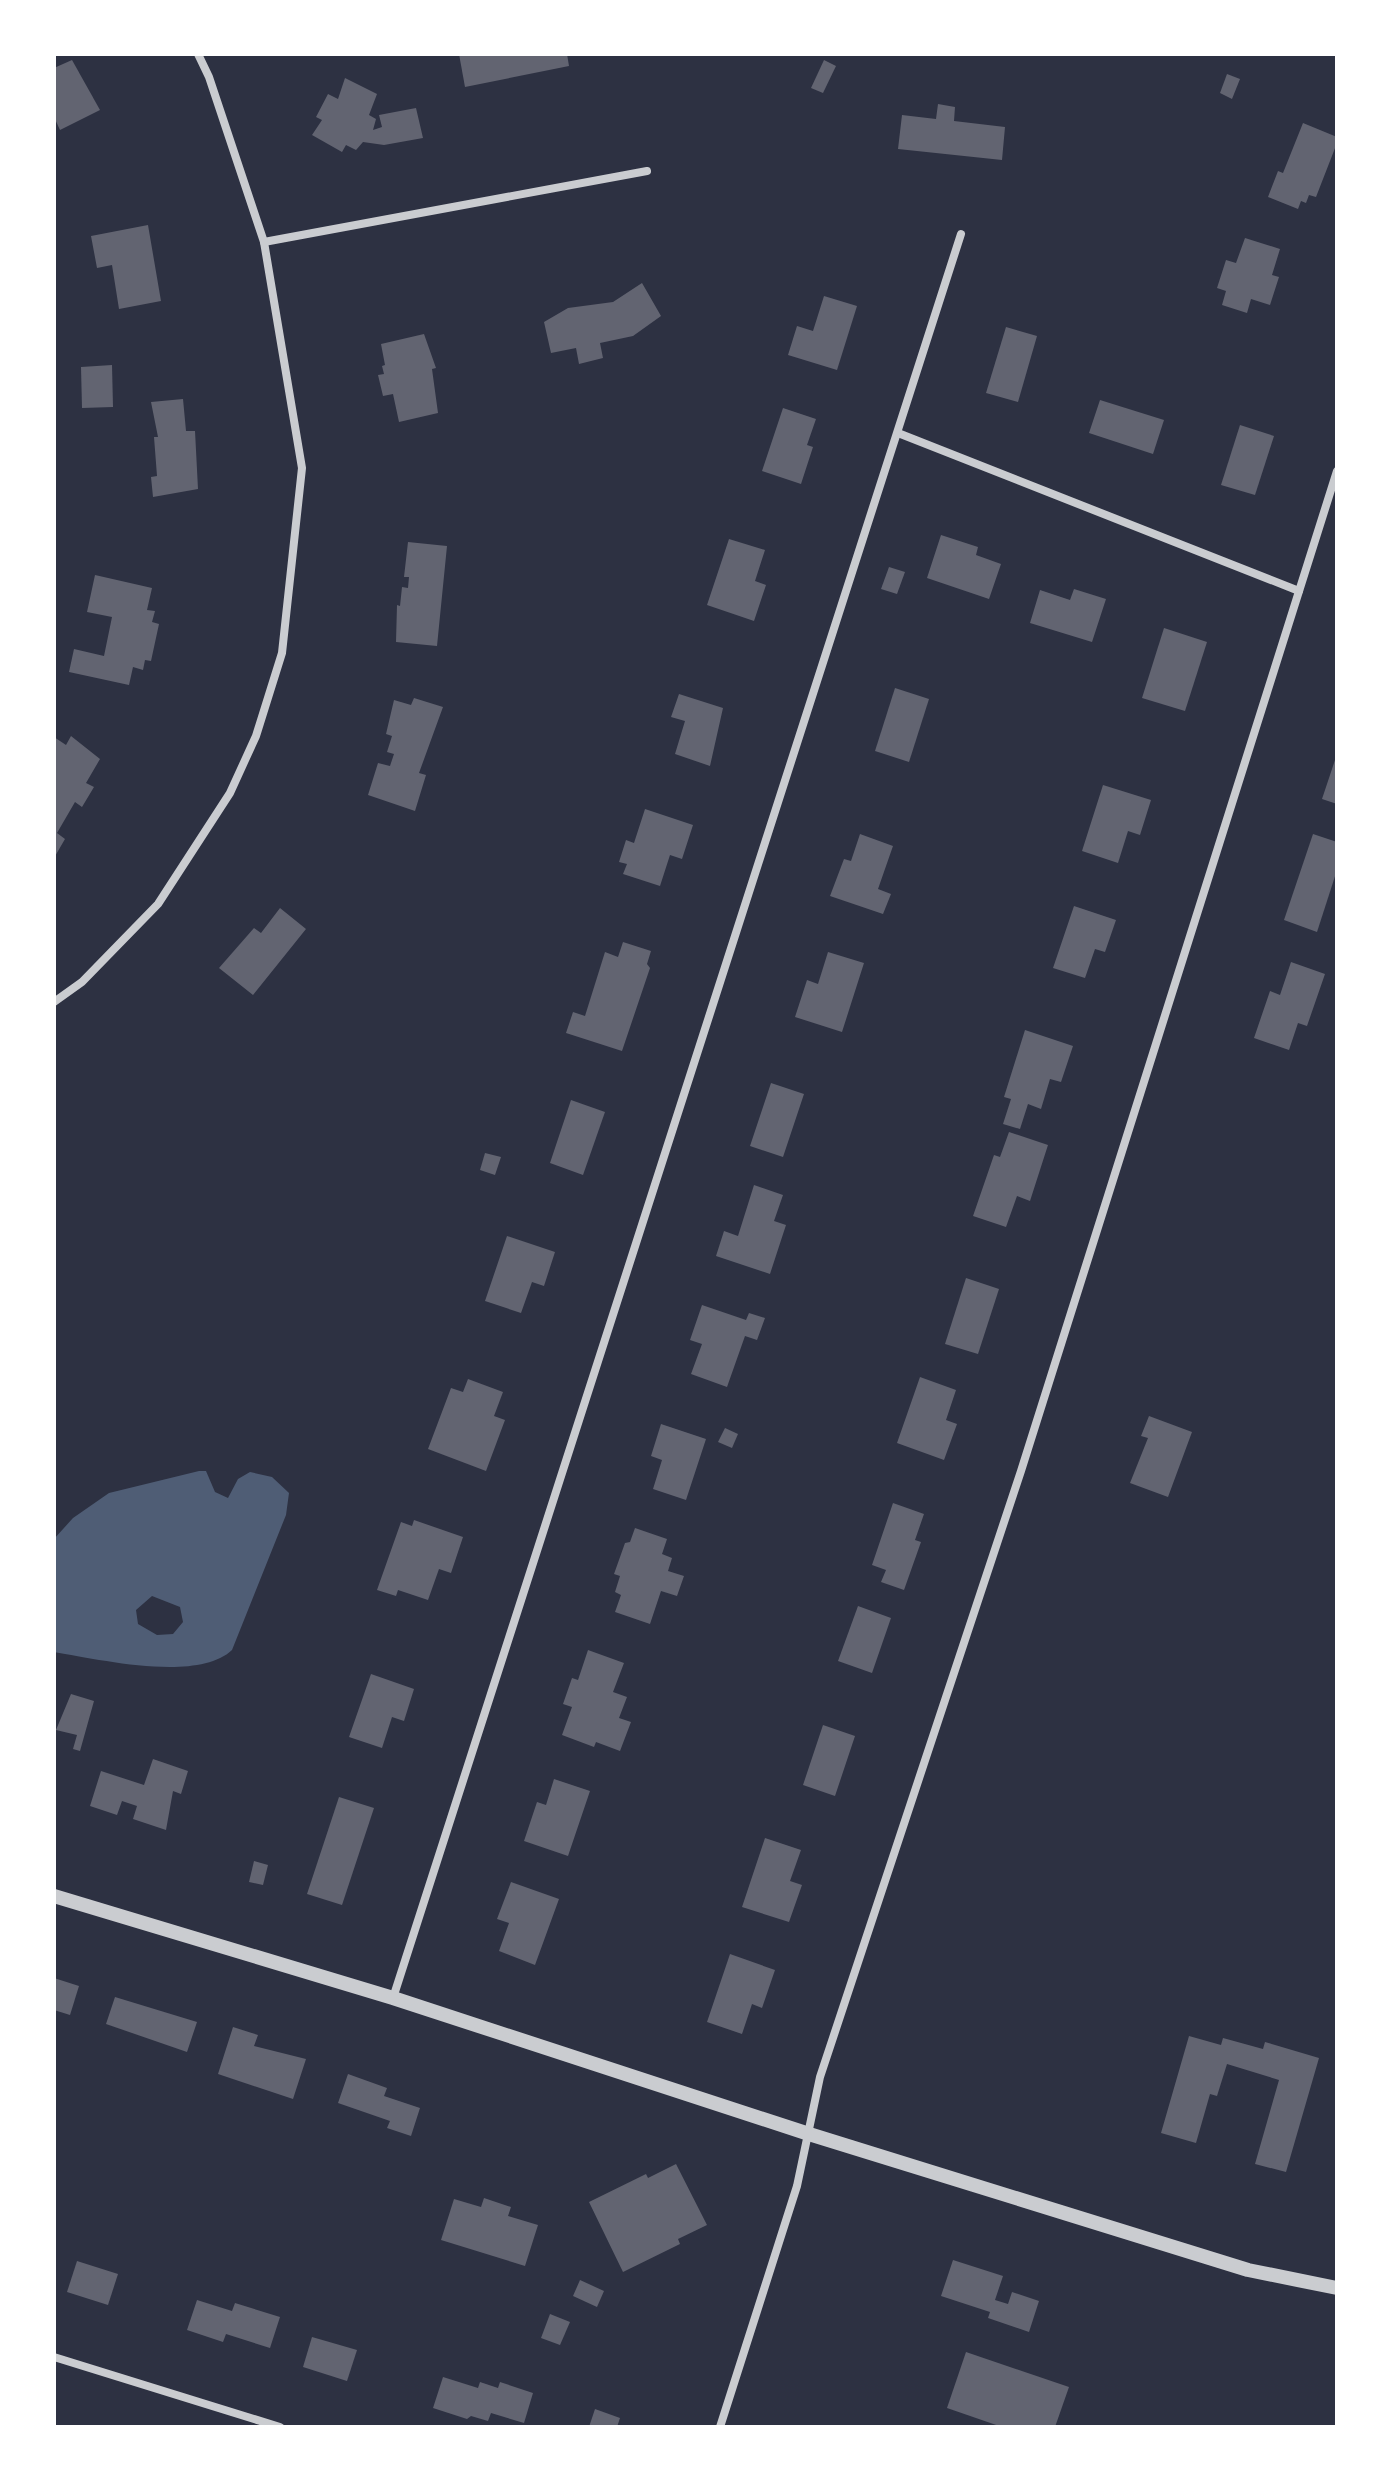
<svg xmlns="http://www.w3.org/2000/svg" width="1391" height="2481" viewBox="0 0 1391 2481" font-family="Signika,sans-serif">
<rect width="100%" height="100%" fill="#2d3142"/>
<path fill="#4f5d75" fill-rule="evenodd" d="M 199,1471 L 206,1471 L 215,1492 L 228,1498 L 238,1479 L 250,1472 L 272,1477 L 289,1493 L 286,1515 L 232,1650 C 197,1683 98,1659 54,1652 L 54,1539 L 73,1518 L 109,1493 ZM 152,1596 L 180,1607 L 183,1622 L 173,1634 L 157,1635 L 138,1624 L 136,1610 Z"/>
<g fill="#626471">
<polygon points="459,54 567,54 569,66 465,87"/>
<polygon points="72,60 100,110 60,130 54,117 54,68"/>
<polygon points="824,60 836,66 823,93 811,88"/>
<polygon points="1227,74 1240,79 1232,99 1220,93"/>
<polygon points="345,78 377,94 369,115 376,119 373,130 382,127 379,115 416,108 423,138 384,145 363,142 356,150 346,145 342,152 312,135 322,120 316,117 328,94 338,99"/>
<polygon points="938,104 955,107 954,121 1005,127 1002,160 898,149 902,115 936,119"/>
<polygon points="1303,123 1337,137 1337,143 1316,197 1309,195 1306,203 1301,201 1298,209 1268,197 1278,171 1283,173"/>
<polygon points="148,225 161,301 119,309 112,265 97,268 91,236"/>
<polygon points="1245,238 1280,249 1272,275 1279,277 1270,305 1251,299 1247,313 1222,305 1226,291 1217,288 1226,260 1236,263"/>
<polygon points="642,283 661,316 633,336 600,343 603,358 579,364 576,348 551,353 544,322 568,308 613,302"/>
<polygon points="824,296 857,306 837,370 788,355 797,326 813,331"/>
<polygon points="1006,327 1037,336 1018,402 986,393"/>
<polygon points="424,334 436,368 432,369 438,413 399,422 393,394 383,396 378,375 384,374 382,366 385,365 381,344"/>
<polygon points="112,365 113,407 82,408 81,367"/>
<polygon points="183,399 186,431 195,431 198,489 153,497 151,477 157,476 154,437 158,437 151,402"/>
<polygon points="1100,400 1164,420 1153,454 1089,433"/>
<polygon points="783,408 816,419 807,445 813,447 801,484 762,471"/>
<polygon points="1240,425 1274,436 1255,495 1221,485"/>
<polygon points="941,535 978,547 976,555 1001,564 989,599 927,578"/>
<polygon points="729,539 765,550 755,581 766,585 754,621 707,605"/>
<polygon points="408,542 447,546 437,646 396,642 397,605 400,606 402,587 408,588 409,577 404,577"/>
<polygon points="889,567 905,572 897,594 881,589"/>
<polygon points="95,575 152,588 147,610 155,611 152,622 159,624 151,661 145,660 143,670 133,667 129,685 69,672 74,649 104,656 112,617 87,612"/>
<polygon points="1074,589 1106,599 1092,642 1030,623 1040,590 1070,600"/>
<polygon points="1164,628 1207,642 1185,711 1142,698"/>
<polygon points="895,688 929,699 909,762 875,751"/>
<polygon points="679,694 723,708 710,766 675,754 685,721 671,717"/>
<polygon points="414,698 443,707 419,773 426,775 415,811 368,795 378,763 390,766 394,754 387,752 392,736 386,734 394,700 411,705"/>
<polygon points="71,736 100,759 86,783 94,787 82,807 75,802 57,833 65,839 54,858 54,737 66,745"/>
<polygon points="1336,757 1337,757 1337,804 1322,799"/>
<polygon points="1103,785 1151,800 1140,835 1128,831 1118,863 1082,851"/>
<polygon points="645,809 693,825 682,859 670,855 660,886 623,874 627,864 619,862 626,840 634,843"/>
<polygon points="860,834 893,846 878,889 891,894 883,914 830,896 844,859 851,861"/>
<polygon points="1313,834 1337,842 1337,870 1317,932 1284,920"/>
<polygon points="1074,906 1116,920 1105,952 1095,949 1085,978 1053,968"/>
<polygon points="280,908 306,929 253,995 219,968 254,928 261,933"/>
<polygon points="623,942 651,951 647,964 650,968 622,1051 566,1033 573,1012 585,1016 605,952 618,957"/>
<polygon points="828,952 864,963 842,1032 795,1017 807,980 818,984"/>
<polygon points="1291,962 1325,974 1307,1026 1298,1023 1289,1050 1254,1038 1270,991 1280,995"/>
<polygon points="1025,1030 1073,1046 1061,1082 1050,1079 1041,1109 1028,1104 1020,1129 1003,1124 1011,1099 1004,1097"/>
<polygon points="771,1083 804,1094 783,1157 750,1146"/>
<polygon points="571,1100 605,1112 583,1175 550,1163"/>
<polygon points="1009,1132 1048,1145 1030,1201 1017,1196 1006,1227 973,1216 994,1155 1000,1157"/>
<polygon points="485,1153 501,1157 495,1175 480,1170"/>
<polygon points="754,1185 783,1195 774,1221 786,1225 770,1274 716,1256 724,1231 738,1236"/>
<polygon points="507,1236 555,1252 544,1286 532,1282 521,1313 485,1301"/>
<polygon points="966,1278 999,1289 978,1354 945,1344"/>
<polygon points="702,1305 746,1320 749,1313 765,1318 757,1340 745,1336 727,1387 691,1374 702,1344 690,1340"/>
<polygon points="920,1377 956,1390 946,1420 957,1424 944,1460 897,1443"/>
<polygon points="468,1379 503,1392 494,1416 505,1420 486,1471 428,1449 451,1388 463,1392"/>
<polygon points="1149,1416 1192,1432 1168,1497 1130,1483 1148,1438 1141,1436"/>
<polygon points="661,1424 706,1439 686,1500 653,1489 662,1460 651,1456"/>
<polygon points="725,1428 738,1434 732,1448 718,1442"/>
<polygon points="893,1503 924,1514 915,1540 921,1542 904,1590 881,1582 886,1570 872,1565"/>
<polygon points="414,1520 463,1537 451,1573 439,1569 428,1600 398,1590 396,1596 377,1590 401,1522 412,1526"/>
<polygon points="635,1528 667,1539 662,1554 672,1558 668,1571 684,1576 677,1596 661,1591 650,1624 615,1612 621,1595 615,1592 620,1576 614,1574 625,1543 630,1542"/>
<polygon points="858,1606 891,1618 872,1673 838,1661"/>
<polygon points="588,1650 624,1663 613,1692 627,1697 619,1718 631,1722 620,1751 596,1742 594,1747 562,1735 572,1707 563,1704 572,1678 578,1680"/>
<polygon points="371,1674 414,1689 404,1721 392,1717 382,1748 349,1737"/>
<polygon points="71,1694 94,1701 80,1751 73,1749 77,1735 56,1730"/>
<polygon points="823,1725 855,1736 835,1796 803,1785"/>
<polygon points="153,1759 188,1771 181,1794 173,1791 166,1830 133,1819 137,1806 122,1801 117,1815 90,1806 101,1771 144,1785"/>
<polygon points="554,1779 590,1791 568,1856 524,1841 537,1802 546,1805"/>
<polygon points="339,1797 374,1808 342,1905 307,1894"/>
<polygon points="765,1838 801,1850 790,1881 802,1885 789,1922 742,1907"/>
<polygon points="254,1861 268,1865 263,1885 249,1882"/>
<polygon points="511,1882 559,1899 535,1965 499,1951 509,1923 497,1919"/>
<polygon points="730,1954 775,1970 762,2008 752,2004 742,2034 707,2022"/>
<polygon points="54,1978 79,1986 70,2015 54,2010"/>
<polygon points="115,1997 197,2022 187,2052 106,2024"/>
<polygon points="233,2027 258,2035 254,2046 306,2059 293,2099 218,2074"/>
<polygon points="1189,2036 1221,2045 1223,2038 1263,2049 1265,2042 1319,2058 1286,2172 1255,2164 1279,2080 1227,2064 1217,2096 1210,2094 1196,2143 1161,2133"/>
<polygon points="348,2074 387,2088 384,2096 420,2108 411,2136 387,2128 390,2121 338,2103"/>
<polygon points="676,2164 707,2225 678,2239 680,2244 623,2272 589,2202 646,2174 648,2178"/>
<polygon points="484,2198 511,2207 508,2216 538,2225 525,2266 441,2240 454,2199 481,2207"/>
<polygon points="953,2260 1003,2276 995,2300 1008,2304 1012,2292 1039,2301 1029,2332 988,2318 990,2312 941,2296"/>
<polygon points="77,2261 118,2274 108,2305 67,2292"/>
<polygon points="580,2280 604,2291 597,2307 573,2296"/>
<polygon points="197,2300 232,2311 235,2303 280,2317 270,2348 226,2334 223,2342 187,2330"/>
<polygon points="550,2314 570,2322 560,2345 541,2338"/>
<polygon points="312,2337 357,2350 347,2381 303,2367"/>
<polygon points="966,2352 1069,2387 1055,2427 1002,2427 947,2408"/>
<polygon points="443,2377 478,2388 480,2382 498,2388 500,2382 533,2393 524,2423 491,2413 488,2421 471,2416 467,2419 433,2408"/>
<polygon points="595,2409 620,2418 617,2427 589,2427"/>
</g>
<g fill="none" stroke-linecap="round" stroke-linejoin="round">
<g stroke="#caccd0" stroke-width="8">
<polyline points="264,242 647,171"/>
<polyline points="898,433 1299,591"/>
<polyline points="54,1002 82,982 158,904 230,793 256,736 282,653 302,468 264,242 209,77 198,54"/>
<polyline points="393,1998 961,234"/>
<polyline points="54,2357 280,2427"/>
<polyline points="720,2427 797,2186 820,2077 1021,1471 1337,471"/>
</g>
<polyline stroke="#caccd0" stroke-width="14" points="54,1896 393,1998 809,2134 1248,2270 1337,2288"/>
</g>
<rect width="1391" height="2481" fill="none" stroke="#ffffff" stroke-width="112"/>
</svg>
